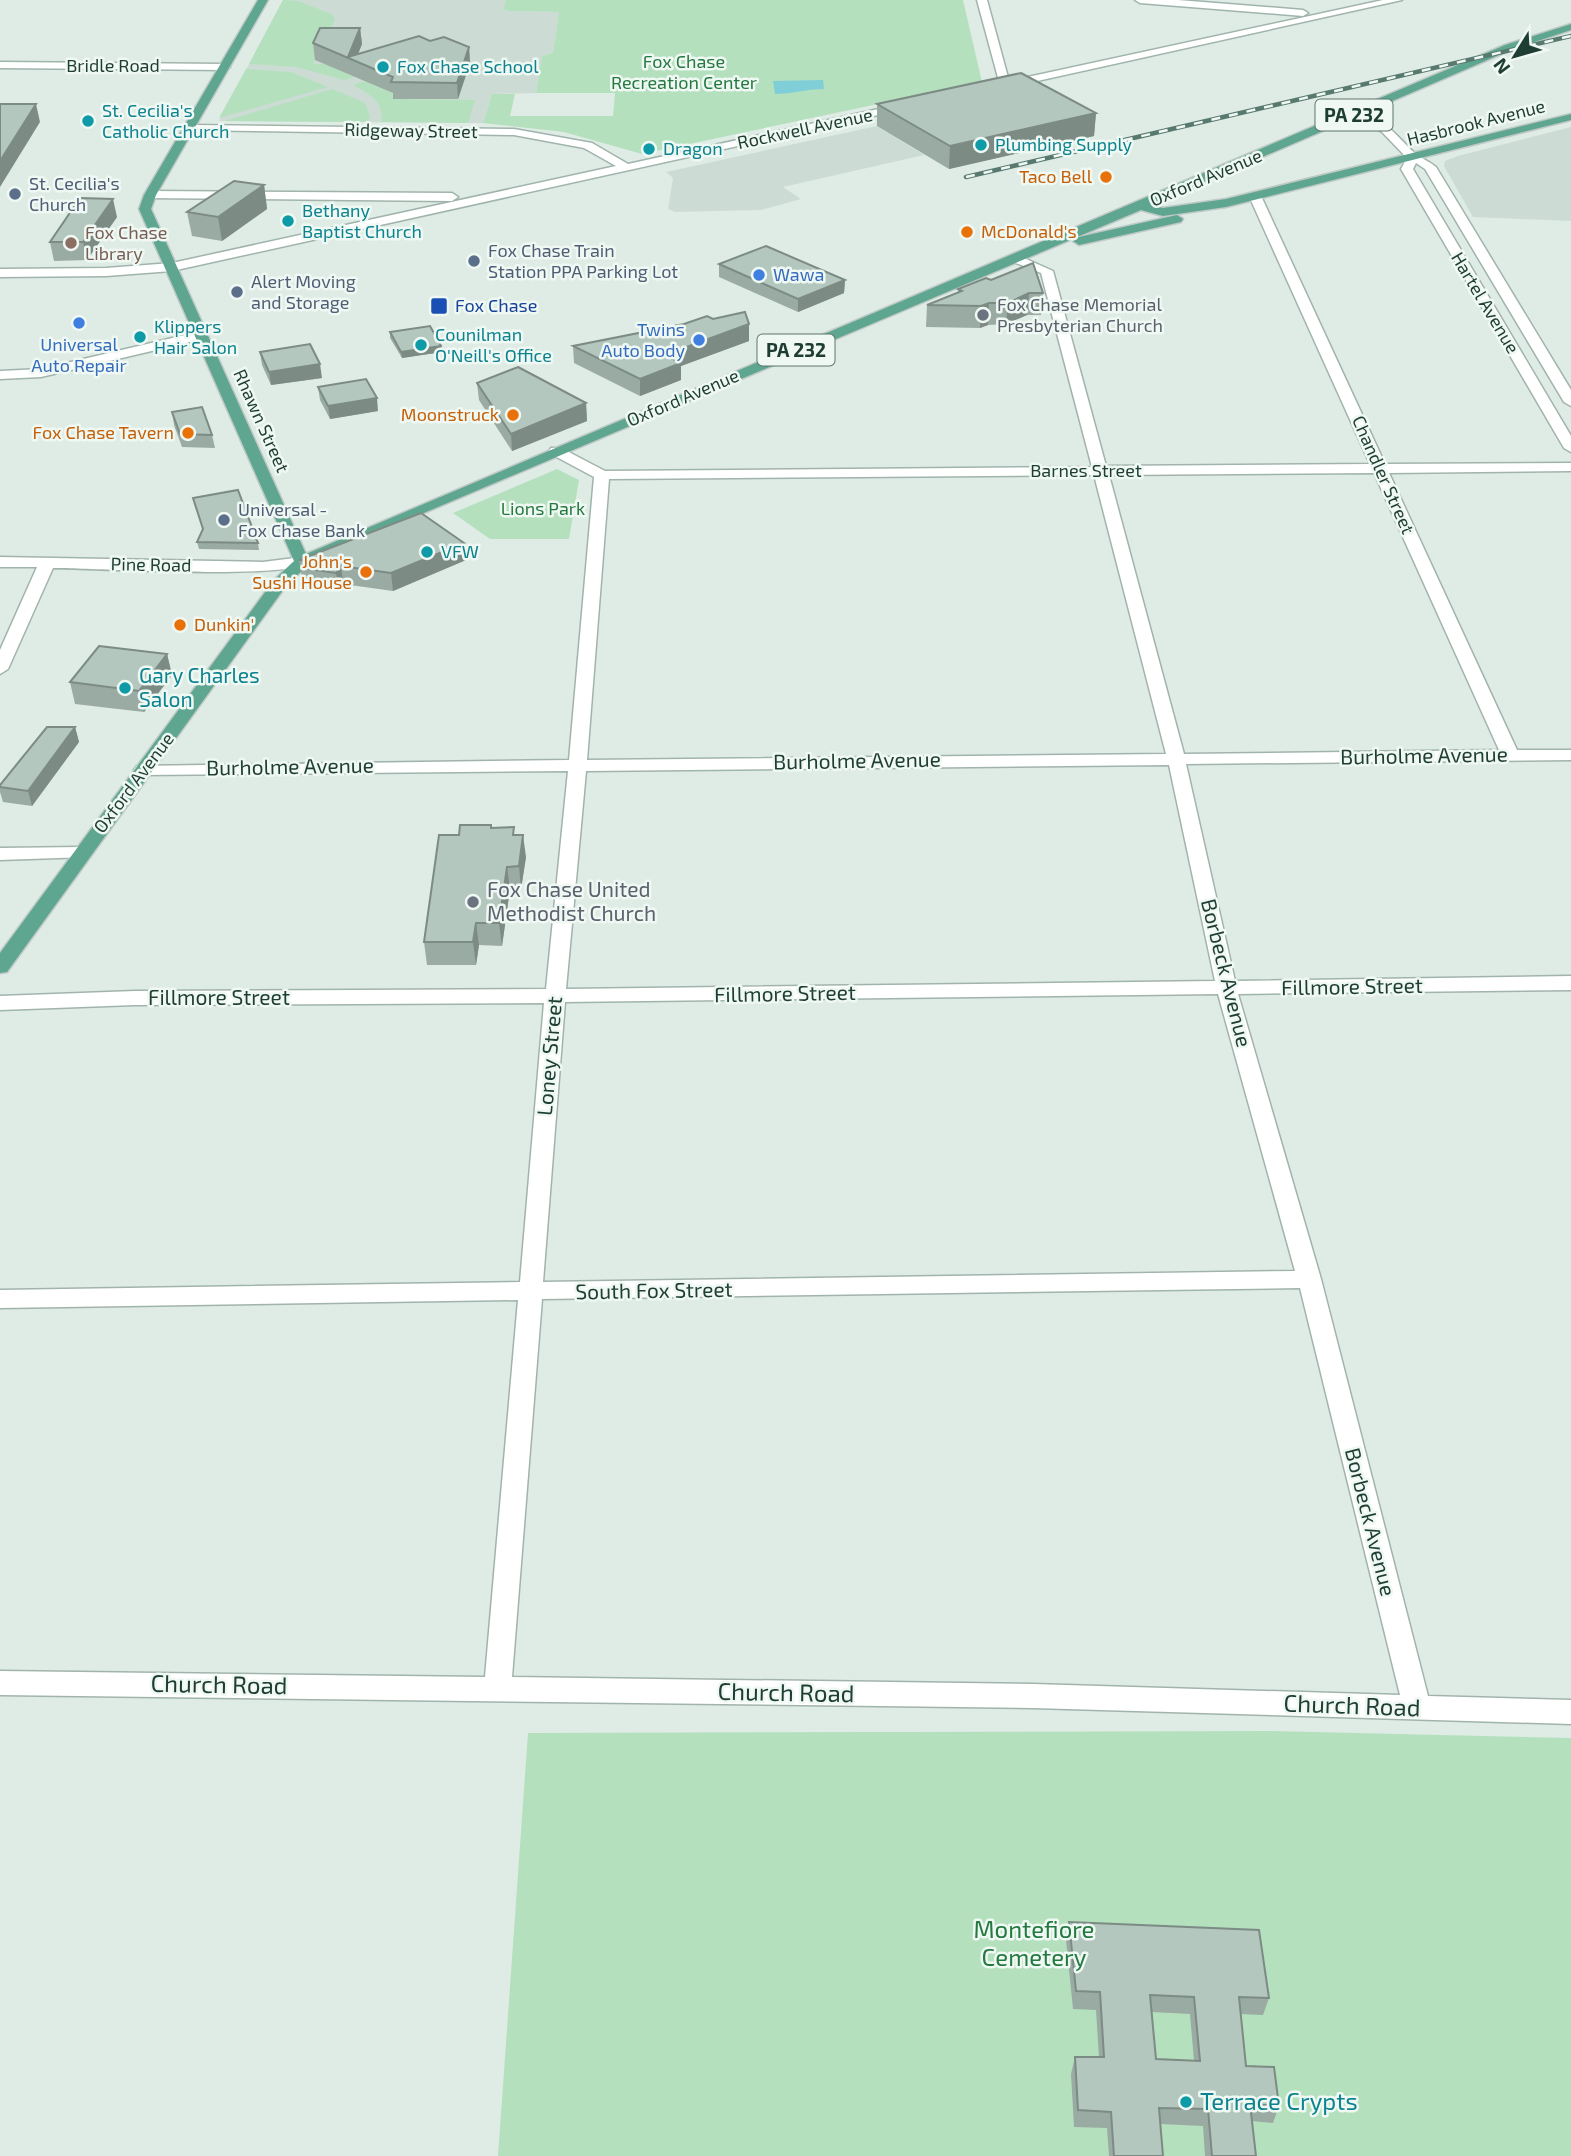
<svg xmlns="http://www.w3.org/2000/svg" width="1571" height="2156" viewBox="0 0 1571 2156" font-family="'Exo 2',sans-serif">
<rect width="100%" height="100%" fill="#deece5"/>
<g fill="#ccdcd4">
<polygon points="283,0 506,0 503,10 509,11 559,12 553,53 542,56 536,93 492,94 483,123 219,121"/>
<polygon points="877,126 924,155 783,187 801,199 761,210 675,212 668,209 673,178 666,172"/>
<polygon points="1571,127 1571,221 1473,217 1444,166 1445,161 1458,156"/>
</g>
<g fill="#b4e0be">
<polygon points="283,0 299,1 333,15 335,19 313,64 325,64 355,77 344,80 297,67 249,64"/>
<polygon points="506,0 963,0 982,82 642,154 564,132 483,123 492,94 515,94 510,116 613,116 615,93 536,93 542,56 553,53 559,12 509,11 503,10"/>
<polygon points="246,69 291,72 328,87 219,118"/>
<path d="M 365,81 L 395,94 L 394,99 L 475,100 L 468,123 L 381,122 C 385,101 369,94 353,85 Z"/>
<polygon points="332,89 365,103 370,117 368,122 225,121"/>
<polygon points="557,469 579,480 569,539 490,539 453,513"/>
<polygon points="1267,1731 1571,1738 1571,2156 498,2156 528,1733"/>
</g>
<path fill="#80ced8" d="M 823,80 L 824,89 C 807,89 792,94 775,94 L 773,81 Z"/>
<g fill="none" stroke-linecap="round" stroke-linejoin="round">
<defs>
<g id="minor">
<polygon points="977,0 987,0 1009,81 1383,0 1402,0 1006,88 1000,85"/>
<polygon points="1135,0 1178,0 1303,10 1308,13 1303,16 1140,3"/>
<polygon points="0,62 225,64 230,67 225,70 0,68"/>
<polygon points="906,103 910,104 910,108 172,271 106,276 0,277 0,269 106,268 172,263 616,166 584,148 514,135 185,130 183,128 189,125 514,129 592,143 628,164"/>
<path d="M 1355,111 C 1377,108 1401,142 1417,155 C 1423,159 1430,162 1436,167 L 1571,390 L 1571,406 L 1564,402 L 1425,169 L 1416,163 L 1413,169 L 1571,436 L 1571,452 L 1564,448 L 1401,169 L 1407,158 L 1382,132 L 1355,115 Z"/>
<polygon points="150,191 452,193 458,197 452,201 146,198 144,195"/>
<path d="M 1255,192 L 1261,196 L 1385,464 L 1571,463 L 1571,471 L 1389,473 L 1517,750 L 1571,750 L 1571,760 L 1186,764 L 1235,981 L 1571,976 L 1571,990 L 1238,994 L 1321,1279 L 1428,1696 L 1571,1700 L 1571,1724 L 1033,1708 L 0,1695 L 0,1671 L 485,1677 L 518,1300 L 0,1308 L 0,1290 L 520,1282 L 544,1003 L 135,1005 L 0,1010 L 0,996 L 135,991 L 546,989 L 568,771 L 143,775 L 137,774 L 134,770 L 137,766 L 569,760 L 594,477 L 551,454 L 549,451 L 551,448 L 561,448 L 605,471 L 1092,467 L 1041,273 L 1011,261 L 1009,258 L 1015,254 L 1053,271 L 1106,466 L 1370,464 L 1249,196 ZM 1374,473 L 1499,750 L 1184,754 L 1109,475 ZM 1094,475 L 1166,754 L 587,760 L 609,479 ZM 1169,765 L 1215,981 L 566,989 L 586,771 ZM 1218,994 L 1295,1271 L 543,1282 L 565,1002 ZM 1300,1288 L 1400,1695 L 1033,1684 L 512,1677 L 542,1299 Z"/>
<polygon points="202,331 207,332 207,338 41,377 0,379 0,371 41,369"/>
<path d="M 0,557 L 263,562 L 302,557 L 310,562 C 292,580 90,568 53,568 L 8,669 L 0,674 L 0,650 L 37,567 L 0,567 Z"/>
<polygon points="81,847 88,849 90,853 88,857 0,860 0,848"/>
</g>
<g id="major">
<polygon points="258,0 268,0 156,195 151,209 306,554 1505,45 1571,24 1571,30 1513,49 1151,205 1163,208 1226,199 1571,114 1571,120 1226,207 1163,216 1141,210 341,548 308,565 286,586 7,972 0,973 0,953 274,580 294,561 139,209 144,195"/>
<polygon points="1177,215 1183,219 1181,222 1079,245 1073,241 1079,237"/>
</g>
</defs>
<use href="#minor" stroke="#a1b4ac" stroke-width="3"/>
<use href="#major" stroke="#c0c9c6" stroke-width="3"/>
<use href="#minor" fill="#fff" fill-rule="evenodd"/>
<use href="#major" fill="#5ea690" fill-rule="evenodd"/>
<defs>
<polyline id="rail" points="966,177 1571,36"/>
</defs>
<use href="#rail" stroke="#58796f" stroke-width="4.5"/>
<use href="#rail" stroke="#eff8f3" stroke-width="2.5" stroke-dasharray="9" stroke-linecap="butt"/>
</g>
<g fill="#9aaba3" fill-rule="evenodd">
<polygon points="360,28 362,44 358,54 430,41 469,47 470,63 458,99 393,99 393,93 315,60 313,43"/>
<polygon points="877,104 1096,113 1094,136 949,169 877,126"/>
<polygon points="264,185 267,209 222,241 192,236 187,212"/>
<polygon points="117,217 87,260 54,261 50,242"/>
<polygon points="719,264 845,280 844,293 798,312 719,277"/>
<polygon points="991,280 1043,293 1041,315 1027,315 1006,324 988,325 980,328 926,327 927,305 958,293 958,289"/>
<polygon points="713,319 749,324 749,341 681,366 681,380 640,396 574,363 573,346"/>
<polygon points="390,332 442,352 402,358 390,338"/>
<polygon points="260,352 322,378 271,385 262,365"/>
<polygon points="477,383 586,403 587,421 512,451 479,400"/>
<polygon points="318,387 378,411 330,419 320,400"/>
<polygon points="172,412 212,435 215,448 182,447 174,425"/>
<polygon points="193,498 258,543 259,550 199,549 197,542 203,530"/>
<polygon points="464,543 466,560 393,591 343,584 339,590 312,587 311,579 302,578 299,560"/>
<polygon points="167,654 172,675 144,712 75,704 70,682"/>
<polygon points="75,727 79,742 32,806 3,802 0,792 0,787"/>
<polygon points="491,828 514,835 526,857 521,889 510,889 502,946 479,945 476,965 427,965 424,942 459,835"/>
<path d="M 1069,1922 L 1269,1998 L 1263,2015 L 1240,2014 L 1246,2066 L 1279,2106 L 1273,2123 L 1252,2121 L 1256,2156 L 1205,2156 L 1203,2126 L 1160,2124 L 1163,2156 L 1109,2156 L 1107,2128 L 1074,2127 L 1071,2074 L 1075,2057 L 1099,2057 L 1096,2010 L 1073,2009 L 1066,1940 ZM 1152,2012 L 1190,2014 L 1194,2061 L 1156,2059 Z"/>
</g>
<g fill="#7d8b85">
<polygon points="360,28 362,44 355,61 348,58"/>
<polygon points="469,47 470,63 458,99 457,83"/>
<polygon points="36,104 40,122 0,187 0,161"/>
<polygon points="1096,113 1094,136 949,169 950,146"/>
<polygon points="264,185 267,209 222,241 218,217"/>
<polygon points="113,199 117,217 87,260 83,242"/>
<polygon points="845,280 844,293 798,312 798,299"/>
<polygon points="1029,293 1027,315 1006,324 1008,303"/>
<polygon points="989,303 988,325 980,328 981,306"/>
<polygon points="749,324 749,341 681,366 681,380 640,396 640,379 665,355"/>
<polygon points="441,346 442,352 402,358 401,352"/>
<polygon points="320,364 322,378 271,385 269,372"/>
<polygon points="377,398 378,411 330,419 328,406"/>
<polygon points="586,403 587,421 512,451 511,434"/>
<polygon points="464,543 466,560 393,591 391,573"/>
<polygon points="341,566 343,584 339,590 336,573"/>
<polygon points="167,654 172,675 144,712 139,691"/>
<polygon points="75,727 79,742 32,806 28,791"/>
<polygon points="523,835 526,857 521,889 519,866"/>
<polygon points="507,867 510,889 502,946 499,923"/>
<polygon points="476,923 479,945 476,965 473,942"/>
</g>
<g fill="#b3c7be" stroke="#7d8b85" stroke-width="2" fill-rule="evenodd">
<polygon points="320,28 360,28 348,57 419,36 430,41 444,37 469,47 457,83 391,82 393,77 313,43"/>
<polygon points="1021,73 1096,113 950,146 877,104"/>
<polygon points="0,104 36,104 0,161"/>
<polygon points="234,181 264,185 218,217 187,212"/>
<polygon points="80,198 113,199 83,242 50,242"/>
<polygon points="766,246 845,280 798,299 719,264"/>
<polygon points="1033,263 1043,293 1029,293 1008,303 989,303 981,306 927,305 962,291 958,289 986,278 991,280"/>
<polygon points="745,312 749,324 665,355 681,363 640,379 573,346 684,324 707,316 713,319"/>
<polygon points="430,326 441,346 401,352 390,332"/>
<polygon points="310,344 320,364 269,372 260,352"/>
<polygon points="518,367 586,403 511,434 477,383"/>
<polygon points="366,379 377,398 328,406 318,387"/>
<polygon points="202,407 212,435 180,434 172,412"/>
<polygon points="238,490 258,543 197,542 203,529 193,498"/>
<polygon points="421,513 464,543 391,573 341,566 336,573 309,569 315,562 299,560"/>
<polygon points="99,646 167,654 139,691 70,682"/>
<polygon points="47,727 75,727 28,791 0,787 0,785"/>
<polygon points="460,825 491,825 491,828 514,827 513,835 523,835 519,866 507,867 499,923 476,923 473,942 424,942 439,835 459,835"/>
<path d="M 1069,1922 L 1259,1930 L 1269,1998 L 1239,1997 L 1246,2066 L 1274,2067 L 1279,2106 L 1250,2104 L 1256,2156 L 1212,2156 L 1208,2109 L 1159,2108 L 1163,2156 L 1114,2156 L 1111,2112 L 1078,2110 L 1075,2057 L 1104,2057 L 1100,1992 L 1076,1991 ZM 1150,1995 L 1194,1997 L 1200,2061 L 1156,2059 Z"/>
</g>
<g fill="#0f9aa8" stroke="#eff8f3" stroke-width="2.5">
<circle cx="383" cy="67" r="7"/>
<circle cx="88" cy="121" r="7"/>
<circle cx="981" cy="145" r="7"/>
<circle cx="649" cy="149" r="7"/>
<circle cx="288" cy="221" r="7"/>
<circle cx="140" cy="337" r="7"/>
<circle cx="421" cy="345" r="7"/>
<circle cx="427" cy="552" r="7"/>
<circle cx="125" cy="688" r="7"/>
<circle cx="1186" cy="2102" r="7"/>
</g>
<g fill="#e8710a" stroke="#eff8f3" stroke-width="2.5">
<circle cx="1106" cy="177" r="7"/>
<circle cx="967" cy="232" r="7"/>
<circle cx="513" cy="415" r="7"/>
<circle cx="188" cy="433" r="7"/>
<circle cx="366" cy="572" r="7"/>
<circle cx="180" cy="625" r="7"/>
</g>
<g fill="#5c6f8a" stroke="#eff8f3" stroke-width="2.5">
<circle cx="15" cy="194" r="7"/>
<circle cx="474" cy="261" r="7"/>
<circle cx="237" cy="292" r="7"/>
<circle cx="224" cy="520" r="7"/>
</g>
<circle fill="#8d6e63" stroke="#eff8f3" stroke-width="2.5" cx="71" cy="243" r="7"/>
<g fill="#3f7fe0" stroke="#eff8f3" stroke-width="2.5">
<circle cx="759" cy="275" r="7"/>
<circle cx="79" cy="323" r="7"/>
<circle cx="699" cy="340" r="7"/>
</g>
<rect fill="#1a4fb4" stroke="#eff8f3" stroke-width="2.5" x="430" y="297" width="18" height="18" rx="3.5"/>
<g fill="#6b7280" stroke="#eff8f3" stroke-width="2.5">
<circle cx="983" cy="315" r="7"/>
<circle cx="473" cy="902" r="7"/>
</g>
<g text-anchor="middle" stroke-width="5" stroke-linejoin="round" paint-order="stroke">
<g font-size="18" fill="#247940" stroke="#eff8f3">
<text x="684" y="68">Fox Chase<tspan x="684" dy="21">Recreation Center</tspan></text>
<text x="543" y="515">Lions Park</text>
</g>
<g font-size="18" fill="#1e3d33" stroke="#eff8f3">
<text x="113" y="72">Bridle Road</text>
<text transform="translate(1476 123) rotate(-14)" y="6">Hasbrook Avenue</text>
<text transform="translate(805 129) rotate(-12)" y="6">Rockwell Avenue</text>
<text transform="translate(411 131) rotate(1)" y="6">Ridgeway Street</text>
<text transform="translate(1206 178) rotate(-23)" y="6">Oxford Avenue</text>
<text transform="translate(1485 303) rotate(59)" y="6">Hartel Avenue</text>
<text transform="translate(683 398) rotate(-23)" y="6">Oxford Avenue</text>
<text transform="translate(261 421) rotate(66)" y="6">Rhawn Street</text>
<text x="1086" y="477">Barnes Street</text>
<text transform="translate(1383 475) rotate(66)" y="6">Chandler Street</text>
<text transform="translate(151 565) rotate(1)" y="6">Pine Road</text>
<text transform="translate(134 783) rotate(-53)" y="6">Oxford Avenue</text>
</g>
<g font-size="18" fill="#0d838f" stroke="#eff8f3" text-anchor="start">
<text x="397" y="73">Fox Chase School</text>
<text x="102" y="117">St. Cecilia's<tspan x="102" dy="21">Catholic Church</tspan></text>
<text x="995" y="151">Plumbing Supply</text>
<text x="663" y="155">Dragon</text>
<text x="302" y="217">Bethany<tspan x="302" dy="21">Baptist Church</tspan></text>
<text x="154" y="333">Klippers<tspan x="154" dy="21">Hair Salon</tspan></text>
<text x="435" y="341">Counilman<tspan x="435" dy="21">O'Neill's Office</tspan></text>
<text x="441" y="558">VFW</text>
</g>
<g font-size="18" fill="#c56008" stroke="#eff8f3" text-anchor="end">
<text x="1092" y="183">Taco Bell</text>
<text x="981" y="238" text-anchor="start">McDonald's</text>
<text x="499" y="421">Moonstruck</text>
<text x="174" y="439">Fox Chase Tavern</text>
<text x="352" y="568">John's<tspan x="352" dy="21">Sushi House</tspan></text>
<text x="194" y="631" text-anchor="start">Dunkin'</text>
</g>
<g font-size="18" fill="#4e5e75" stroke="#eff8f3" text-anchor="start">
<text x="29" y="190">St. Cecilia's<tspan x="29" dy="21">Church</tspan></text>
<text x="488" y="257">Fox Chase Train<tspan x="488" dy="21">Station PPA Parking Lot</tspan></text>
<text x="251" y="288">Alert Moving<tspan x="251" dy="21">and Storage</tspan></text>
<text x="238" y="516">Universal -<tspan x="238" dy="21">Fox Chase Bank</tspan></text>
</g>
<g font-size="18" fill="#785e54" stroke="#eff8f3" text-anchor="start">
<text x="85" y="239">Fox Chase<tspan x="85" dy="21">Library</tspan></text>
</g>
<g font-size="18" fill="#366cbe" stroke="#eff8f3" text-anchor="start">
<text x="773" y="281">Wawa</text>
<text x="685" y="336" text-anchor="end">Twins<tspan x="685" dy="21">Auto Body</tspan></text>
<text x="79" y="351" text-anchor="middle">Universal<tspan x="79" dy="21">Auto Repair</tspan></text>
</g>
<g font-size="18" fill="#5b616d" stroke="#eff8f3" text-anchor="start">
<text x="997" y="311">Fox Chase Memorial<tspan x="997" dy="21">Presbyterian Church</tspan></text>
</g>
<g font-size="18" fill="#164399" stroke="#eff8f3" text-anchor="start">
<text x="455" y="312">Fox Chase</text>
</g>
<g fill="#eff8f3" stroke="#5d756d" stroke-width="2">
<rect x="1315.5" y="99.5" width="77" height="31" rx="5"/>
<rect x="757.5" y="334.5" width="77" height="31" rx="5"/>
</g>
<g font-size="19" font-weight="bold" fill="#1e3d33">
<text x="1354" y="122">PA 232</text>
<text x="796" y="357">PA 232</text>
</g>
<g font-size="21" fill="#0d838f" stroke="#eff8f3" text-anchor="start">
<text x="139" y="683">Gary Charles<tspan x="139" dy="24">Salon</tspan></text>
</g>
<g font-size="21" fill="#1e3d33" stroke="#eff8f3">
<text transform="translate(1424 756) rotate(-1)" y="7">Burholme Avenue</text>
<text transform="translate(857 761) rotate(-1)" y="7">Burholme Avenue</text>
<text transform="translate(290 767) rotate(-1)" y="7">Burholme Avenue</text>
<text transform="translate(1226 973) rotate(76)" y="7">Borbeck Avenue</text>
<text transform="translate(1352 987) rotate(-1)" y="7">Fillmore Street</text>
<text transform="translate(785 994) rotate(-1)" y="7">Fillmore Street</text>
<text x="219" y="1005">Fillmore Street</text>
<text transform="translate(550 1056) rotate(-85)" y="7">Loney Street</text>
<text transform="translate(654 1291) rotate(-1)" y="7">South Fox Street</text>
<text transform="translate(1370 1522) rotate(76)" y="7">Borbeck Avenue</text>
</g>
<g font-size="21" fill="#5b616d" stroke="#eff8f3" text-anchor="start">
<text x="487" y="897">Fox Chase United<tspan x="487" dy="24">Methodist Church</tspan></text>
</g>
<g font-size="24" fill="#1e3d33" stroke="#eff8f3">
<text transform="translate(219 1685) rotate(1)" y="8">Church Road</text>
<text transform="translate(786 1693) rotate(1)" y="8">Church Road</text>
<text transform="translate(1352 1706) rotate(2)" y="8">Church Road</text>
</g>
<g font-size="24" fill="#247940" stroke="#eff8f3">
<text x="1034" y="1938">Montefiore<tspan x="1034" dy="28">Cemetery</tspan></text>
</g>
<g font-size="24" fill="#0d838f" stroke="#eff8f3" text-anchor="start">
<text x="1200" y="2110">Terrace Crypts</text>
</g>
</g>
<g transform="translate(1515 56) rotate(233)" stroke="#eff8f3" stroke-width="5" paint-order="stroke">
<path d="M0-5L12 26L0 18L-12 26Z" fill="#1e3d33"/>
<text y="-10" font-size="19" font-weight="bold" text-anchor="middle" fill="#1e3d33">N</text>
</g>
</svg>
